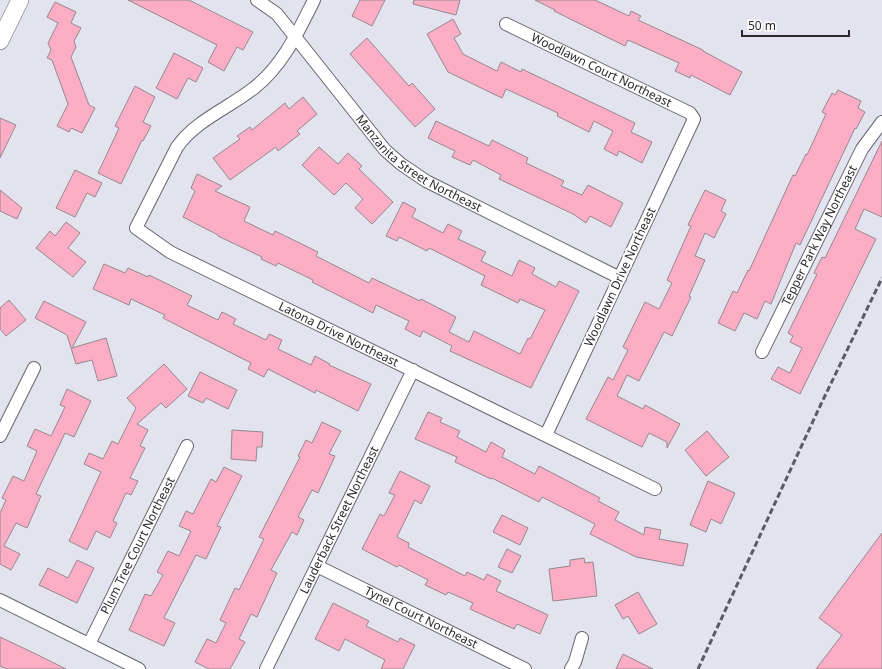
<svg xmlns="http://www.w3.org/2000/svg" width="882" height="669" viewBox="0 0 882 669" font-family="'Noto Sans',sans-serif">
<rect width="100%" height="100%" fill="#e2e3ef"/>
<g fill="#fbadc5" stroke="#95898c">
<polygon points="128,0 189,0 253,32 243,50 237,47 224,71 208,62 217,45"/>
<polygon points="360,0 385,0 372,26 352,16"/>
<polygon points="414,0 460,0 456,15 413,4"/>
<polygon points="535,0 595,0 629,16 631,11 641,16 638,20 703,50 703,51 742,72 730,95 691,75 690,78 675,71 679,63 628,40 625,46 554,11 555,10"/>
<polygon points="55,2 76,12 71,23 81,28 74,41 76,47 71,57 89,105 95,108 82,133 71,128 69,132 57,126 68,104 52,60 47,58 51,50 48,43 58,23 47,17"/>
<polygon points="453,19 461,34 454,38 463,54 497,71 501,62 521,72 522,69 635,123 631,132 652,142 642,163 619,151 617,156 604,149 613,131 594,121 589,132 557,116 558,113 506,89 502,98 448,72 427,34"/>
<polygon points="367,38 409,86 412,83 435,109 415,127 350,54"/>
<polygon points="174,53 203,68 196,82 188,78 177,99 156,88"/>
<polygon points="135,86 155,97 143,122 151,126 143,141 142,140 121,184 98,173 119,128 115,126"/>
<polygon points="838,90 861,101 858,108 865,112 856,129 855,128 800,245 796,243 771,304 765,301 757,319 744,313 735,331 718,323 733,291 737,293 748,270 749,271 793,175 795,176 806,154 807,155 826,114 822,112 832,93 835,95"/>
<polygon points="303,97 317,114 297,131 300,134 278,151 276,147 230,180 213,158 240,139 237,136 250,127 252,130 285,103 289,109"/>
<polygon points="0,118 16,125 0,158"/>
<polygon points="436,121 489,146 492,140 528,158 526,163 564,181 561,186 582,195 588,185 623,203 611,227 590,216 586,223 573,214 499,179 501,175 473,160 470,165 452,157 455,151 428,138"/>
<polygon points="882,141 882,217 864,209 855,229 876,239 800,394 771,379 778,367 790,373 802,348 790,342 793,336 788,333 817,274 814,273 822,257 825,258"/>
<polygon points="319,147 338,164 348,153 362,166 359,169 393,202 372,224 355,208 363,199 346,183 334,195 302,165"/>
<polygon points="75,170 102,183 95,197 87,193 75,217 56,208"/>
<polygon points="197,174 222,186 215,191 250,207 244,221 273,235 275,231 318,252 316,256 369,283 372,278 420,301 421,299 456,317 449,332 469,342 474,331 520,354 528,338 530,339 545,310 520,299 518,303 481,285 485,276 429,248 427,251 399,237 397,241 386,236 403,202 416,209 412,217 443,233 448,224 462,231 458,239 486,252 481,261 512,276 519,260 535,268 532,274 556,287 559,281 579,291 531,388 450,351 452,346 423,331 420,337 405,329 409,321 376,305 373,313 312,282 313,280 278,263 276,266 261,259 262,257 218,236 218,235 183,217 195,191 191,188"/>
<polygon points="0,190 22,208 17,219 0,211"/>
<polygon points="705,190 726,200 721,211 726,214 714,238 705,233 695,256 705,260 689,296 691,297 672,336 664,332 639,381 627,375 617,396 643,409 645,405 680,424 667,448 667,442 649,433 642,447 586,419 608,377 613,380 628,350 623,347 645,302 659,309 672,283 667,280 691,226 688,225"/>
<polygon points="66,222 80,233 68,248 86,262 73,277 36,248 50,231 55,236"/>
<polygon points="104,264 125,273 128,268 148,277 149,275 192,296 187,305 218,320 222,312 236,319 233,324 266,340 269,334 282,340 278,349 311,365 315,356 330,364 329,365 371,384 358,411 316,390 315,393 268,369 264,377 248,369 251,363 163,318 165,315 131,299 129,305 93,289"/>
<polygon points="9,300 26,320 6,336 0,329 0,308"/>
<polygon points="44,301 86,322 72,348 106,338 117,376 98,381 92,360 76,364 67,335 35,318"/>
<polygon points="164,364 187,389 166,408 161,403 137,424 148,430 140,446 145,448 130,478 138,481 131,495 126,493 113,521 117,523 110,538 96,531 87,550 69,541 101,472 84,464 89,453 103,459 112,441 118,444 136,408 127,398"/>
<polygon points="200,372 237,390 228,409 206,398 203,403 188,396"/>
<polygon points="67,389 91,401 74,437 65,433 36,494 41,496 27,528 16,523 4,546 20,554 11,570 0,564 0,513 6,500 2,498 13,476 24,481 37,451 27,446 35,429 51,436 65,407 60,405"/>
<polygon points="428,412 442,418 440,422 460,431 457,437 486,452 491,442 505,450 502,457 535,474 539,466 600,498 598,501 619,512 615,520 644,535 645,527 661,530 659,539 688,544 683,566 636,557 590,534 595,524 542,497 539,502 492,478 491,479 455,462 457,457 415,439"/>
<polygon points="322,422 341,431 329,454 335,456 325,478 318,493 312,490 298,517 304,520 297,535 292,532 271,570 277,573 257,617 251,614 239,639 245,642 230,669 209,669 195,662 207,639 216,643 226,623 220,620 235,588 239,590 264,539 259,537 300,457 298,456 306,440 312,443"/>
<polygon points="232,430 263,432 262,447 257,447 256,461 231,459"/>
<polygon points="707,431 729,457 706,476 685,450"/>
<polygon points="224,467 242,476 217,526 221,527 206,559 196,555 164,618 175,623 164,646 129,630 145,594 151,596 163,575 157,572 168,551 179,556 191,531 179,526 186,511 193,514 211,479 216,482"/>
<polygon points="400,471 430,486 421,504 415,500 397,537 409,543 408,547 465,576 467,572 484,580 487,574 501,581 496,591 548,615 540,634 517,624 514,629 470,609 473,603 448,592 446,595 425,585 428,580 399,565 397,567 362,549 380,514 384,516 395,495 389,493"/>
<polygon points="708,481 735,493 721,524 711,519 706,532 690,525"/>
<polygon points="502,515 528,528 520,545 493,532"/>
<polygon points="882,533 882,669 816,669 842,635 819,618"/>
<polygon points="507,549 521,556 512,573 498,567"/>
<polygon points="584,558 585,563 593,562 597,596 553,601 549,569 570,566 570,560"/>
<polygon points="77,560 94,568 77,603 39,585 48,568 68,578"/>
<polygon points="638,592 657,624 639,634 628,616 623,619 615,605"/>
<polygon points="333,603 369,621 366,626 398,642 400,638 415,645 403,669 381,669 385,660 345,639 339,651 315,639"/>
<polygon points="0,637 36,654 66,669 7,669 0,666"/>
<polygon points="623,654 653,669 616,669"/>
</g>
<g fill="none" stroke-linecap="round" stroke-linejoin="round">
<defs>
<g id="street">
<path id="s1" d="M 257,0 L 277,14 L 385,150 L 401,164 L 426,181 L 620,278"/>
<path id="s2" d="M 314,0 C 298,32 283,65 254,88 C 229,108 196,120 177,147 L 136,228 L 170,252 L 655,489"/>
<path id="s3" d="M 506,24 L 690,113 L 694,119 L 546,435"/>
<path id="s4" d="M 762,352 L 862,149 L 882,122"/>
<polyline points="0,436 34,368"/>
<path id="s5" d="M 317,566 L 525,669"/>
<polyline points="0,600 139,669"/>
<path id="s6" d="M 89,644 L 187,446"/>
<path id="s7" d="M 266,669 L 413,370"/>
<polyline points="571,669 575,662 582,638"/>
</g>
<polyline id="secondary" points="0,41 20,0"/>
</defs>
<use href="#street" stroke="#64656f" stroke-width="14"/>
<use href="#secondary" stroke="#64656f" stroke-width="18"/>
<use href="#street" stroke="#fff" stroke-width="12"/>
<use href="#secondary" stroke="#fff" stroke-width="17"/>
<polyline stroke="#5b5c63" stroke-width="3" stroke-dasharray="6 3" stroke-linecap="butt" points="698,669 821,404 882,278"/>
</g>
<g text-anchor="middle" stroke-width="4" stroke-linejoin="round" paint-order="stroke">
<g font-size="12" fill="#29292e" stroke="#fff">
<text dy="4" stroke="none"><textPath href="#s3" startOffset="106">Woodlawn Court Northeast</textPath></text>
<text dy="4" stroke="none"><textPath href="#s1" startOffset="233">Manzanita Street Northeast</textPath></text>
<text dy="4" stroke="none"><textPath href="#s4" startOffset="130">Tepper Park Way Northeast</textPath></text>
<text transform="translate(620 277) rotate(-65)" y="4">Woodlawn Drive Northeast</text>
<text dy="4" stroke="none"><textPath href="#s2" startOffset="525">Latona Drive Northeast</textPath></text>
<text dy="4" stroke="none"><textPath href="#s7" startOffset="166">Lauderback Street Northeast</textPath></text>
<text dy="4" stroke="none"><textPath href="#s6" startOffset="110">Plum Tree Court Northeast</textPath></text>
<text dy="4" stroke="none"><textPath href="#s5" startOffset="116">Tynel Court Northeast</textPath></text>
</g>
</g>
<path d="M742 30v6h107v-6" fill="none" stroke="#29292e" stroke-width="2"/>
<text x="748" y="30" font-size="12" fill="#29292e" stroke="#ffffff" stroke-width="3" paint-order="stroke">50 m</text>
</svg>
